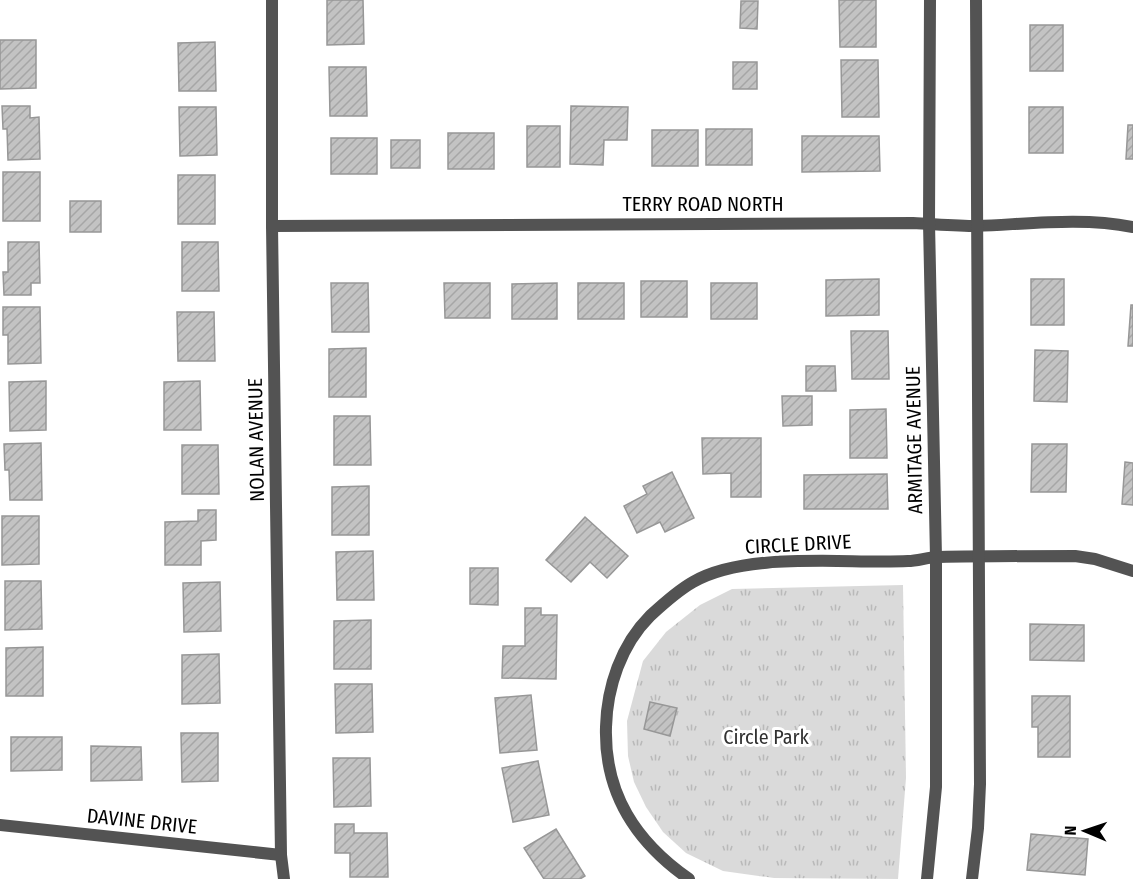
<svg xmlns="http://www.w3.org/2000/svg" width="1133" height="879" viewBox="0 0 1133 879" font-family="'Fira Sans Condensed',sans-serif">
<defs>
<pattern id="grass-tufts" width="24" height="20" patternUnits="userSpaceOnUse" patternTransform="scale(1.5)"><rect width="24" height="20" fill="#dadada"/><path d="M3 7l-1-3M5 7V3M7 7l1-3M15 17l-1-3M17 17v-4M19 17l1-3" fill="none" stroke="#b9b9b9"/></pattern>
<pattern id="building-hatch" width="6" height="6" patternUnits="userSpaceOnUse" patternTransform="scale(1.5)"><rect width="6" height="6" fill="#c3c3c3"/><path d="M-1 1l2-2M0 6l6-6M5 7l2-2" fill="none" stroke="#a6a6a6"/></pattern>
</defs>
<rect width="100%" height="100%" fill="#fff"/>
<polygon fill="url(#grass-tufts)" points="903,585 906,778 898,879 774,878 723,871 686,853 663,832 646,807 634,782 628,756 627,721 643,661 666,632 700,605 732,589"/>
<g fill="url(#building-hatch)" stroke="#979797" stroke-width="1.5">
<polygon points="327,0 363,0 364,44 327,45"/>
<polygon points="839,0 876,0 876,47 840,47"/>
<polygon points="741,1 758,1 757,29 740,28"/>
<rect x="1030" y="25" width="33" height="46"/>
<polygon points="0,40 36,40 36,88 0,89"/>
<polygon points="215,42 216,91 179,91 178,43"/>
<polygon points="841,60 878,60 879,117 842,117"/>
<rect x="733" y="62" width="24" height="27"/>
<polygon points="329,67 366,67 367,116 330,116"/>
<polygon points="2,106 30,106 30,118 39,117 40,159 8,160 7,129 3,129"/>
<polygon points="571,106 628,107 627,140 604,140 603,165 570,164"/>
<polygon points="179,107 216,107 217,155 180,156"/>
<rect x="1029" y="107" width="34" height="46"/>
<polygon points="1128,125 1133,125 1133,159 1126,159"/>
<rect x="527" y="126" width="33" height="41"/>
<rect x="706" y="129" width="46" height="36"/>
<rect x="652" y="130" width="46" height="36"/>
<rect x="448" y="133" width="46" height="36"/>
<polygon points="802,136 879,136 880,171 802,172"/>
<rect x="331" y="138" width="46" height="36"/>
<rect x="391" y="140" width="29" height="28"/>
<rect x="3" y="172" width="37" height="49"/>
<rect x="178" y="175" width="37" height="49"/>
<rect x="70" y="201" width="31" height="31"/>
<polygon points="8,242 39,242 40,283 31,283 31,295 4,295 3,272 8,272"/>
<polygon points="182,242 218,242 219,291 182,291"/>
<polygon points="879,279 879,315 826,316 826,280"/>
<rect x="1031" y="279" width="33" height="46"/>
<rect x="641" y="281" width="46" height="36"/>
<polygon points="331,283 368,283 369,332 332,332"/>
<polygon points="444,283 490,283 490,318 445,318"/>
<polygon points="557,283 557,319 512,319 512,284"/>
<rect x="578" y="283" width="46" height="36"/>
<rect x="711" y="283" width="46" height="36"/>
<polygon points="1131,305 1133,305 1133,346 1128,346"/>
<polygon points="3,307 40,307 41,363 8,364 8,335 3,335"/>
<polygon points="177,312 214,312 215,361 178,361"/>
<polygon points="851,331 888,331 889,379 852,379"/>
<polygon points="366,348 366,397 329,397 329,349"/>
<polygon points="1035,350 1068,351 1067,402 1034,401"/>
<polygon points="806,366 835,366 836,391 806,391"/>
<polygon points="46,381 46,430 10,431 9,382"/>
<polygon points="200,381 201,430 164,430 164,382"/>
<polygon points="782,396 812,396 812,425 783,426"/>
<polygon points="886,409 887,458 850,458 850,410"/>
<polygon points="334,416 370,416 371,465 334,465"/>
<polygon points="702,438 761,438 761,497 731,497 731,473 703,474"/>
<polygon points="41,443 42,500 10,500 9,470 5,470 4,444"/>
<polygon points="1032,444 1067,444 1066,492 1031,492"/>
<polygon points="182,445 218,445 219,494 182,494"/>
<polygon points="1125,462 1133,463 1133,505 1122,504"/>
<polygon points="672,472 694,518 665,532 660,522 637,533 624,506 647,494 643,486"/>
<polygon points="887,474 888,509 804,509 804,475"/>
<polygon points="369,486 369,535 332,535 332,487"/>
<polygon points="198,510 216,510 216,540 201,541 201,565 165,565 165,522 198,521"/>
<polygon points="2,516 39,516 39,564 2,565"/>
<polygon points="585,517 628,556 607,578 590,562 571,582 546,560"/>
<polygon points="373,551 374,600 337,600 336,552"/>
<polygon points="470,568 498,568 498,605 470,604"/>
<polygon points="5,581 41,581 42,629 5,630"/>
<polygon points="220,582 221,631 184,632 183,583"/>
<polygon points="525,608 541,608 541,615 557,615 556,679 502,678 503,646 525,646"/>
<polygon points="371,620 371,669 334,669 334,621"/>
<polygon points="1030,624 1084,625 1084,661 1030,660"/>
<polygon points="43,647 43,696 6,696 6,648"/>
<polygon points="219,654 220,703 182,704 182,655"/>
<polygon points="335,684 372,684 373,732 336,733"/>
<polygon points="531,695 537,750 500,753 495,698"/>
<polygon points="1032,696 1070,696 1070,757 1038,757 1038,727 1032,727"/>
<polygon points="650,702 677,708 670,736 644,729"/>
<polygon points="181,733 218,733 218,781 182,782"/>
<polygon points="11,737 62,737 62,770 11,771"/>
<polygon points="91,746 141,747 142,780 91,781"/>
<polygon points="333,758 370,758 371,806 334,807"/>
<polygon points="538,761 549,815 513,822 502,768"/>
<polygon points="335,824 354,824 354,833 387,833 388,877 350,877 350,853 335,853"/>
<polygon points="556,829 585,876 580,879 544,879 524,848"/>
<polygon points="1031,834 1088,839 1085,875 1027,870"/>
</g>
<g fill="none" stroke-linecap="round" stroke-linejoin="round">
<g stroke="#535353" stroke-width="12">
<polyline points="272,0 272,226 281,855 284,879"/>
<path d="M 272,226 L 913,223 C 934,224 956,226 977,226 C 1029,224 1082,217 1133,227"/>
<polyline points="0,825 281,855"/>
<path d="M 689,879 C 636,842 604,794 606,727 C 607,687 621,645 650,616 C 663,604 677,591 693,582 C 747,551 845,564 908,561 C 918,561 928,557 939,557 C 984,556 1030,556 1075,556 L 1095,559 L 1133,571"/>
<polyline points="927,879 936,787 936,557 929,223 930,0"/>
<polyline points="972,879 978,828 980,784 976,0"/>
</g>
</g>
<g text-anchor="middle" stroke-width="6" stroke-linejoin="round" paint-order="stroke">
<g font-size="20" fill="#000" stroke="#fff">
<text x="703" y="211">TERRY ROAD NORTH</text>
<text transform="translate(256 440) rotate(-91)" y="7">NOLAN AVENUE</text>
<text transform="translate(914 440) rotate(-91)" y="7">ARMITAGE AVENUE</text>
<text transform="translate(798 544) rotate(-3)" y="7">CIRCLE DRIVE</text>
<text transform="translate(142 821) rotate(6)" y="7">DAVINE DRIVE</text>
</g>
<g font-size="20" fill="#313131" stroke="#fff">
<text x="766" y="744">Circle Park</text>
</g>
</g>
<g transform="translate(1085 831) rotate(272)" stroke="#ffffff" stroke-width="4.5" paint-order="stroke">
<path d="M0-4.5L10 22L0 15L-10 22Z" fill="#000000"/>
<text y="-9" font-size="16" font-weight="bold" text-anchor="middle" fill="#000000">N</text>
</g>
</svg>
